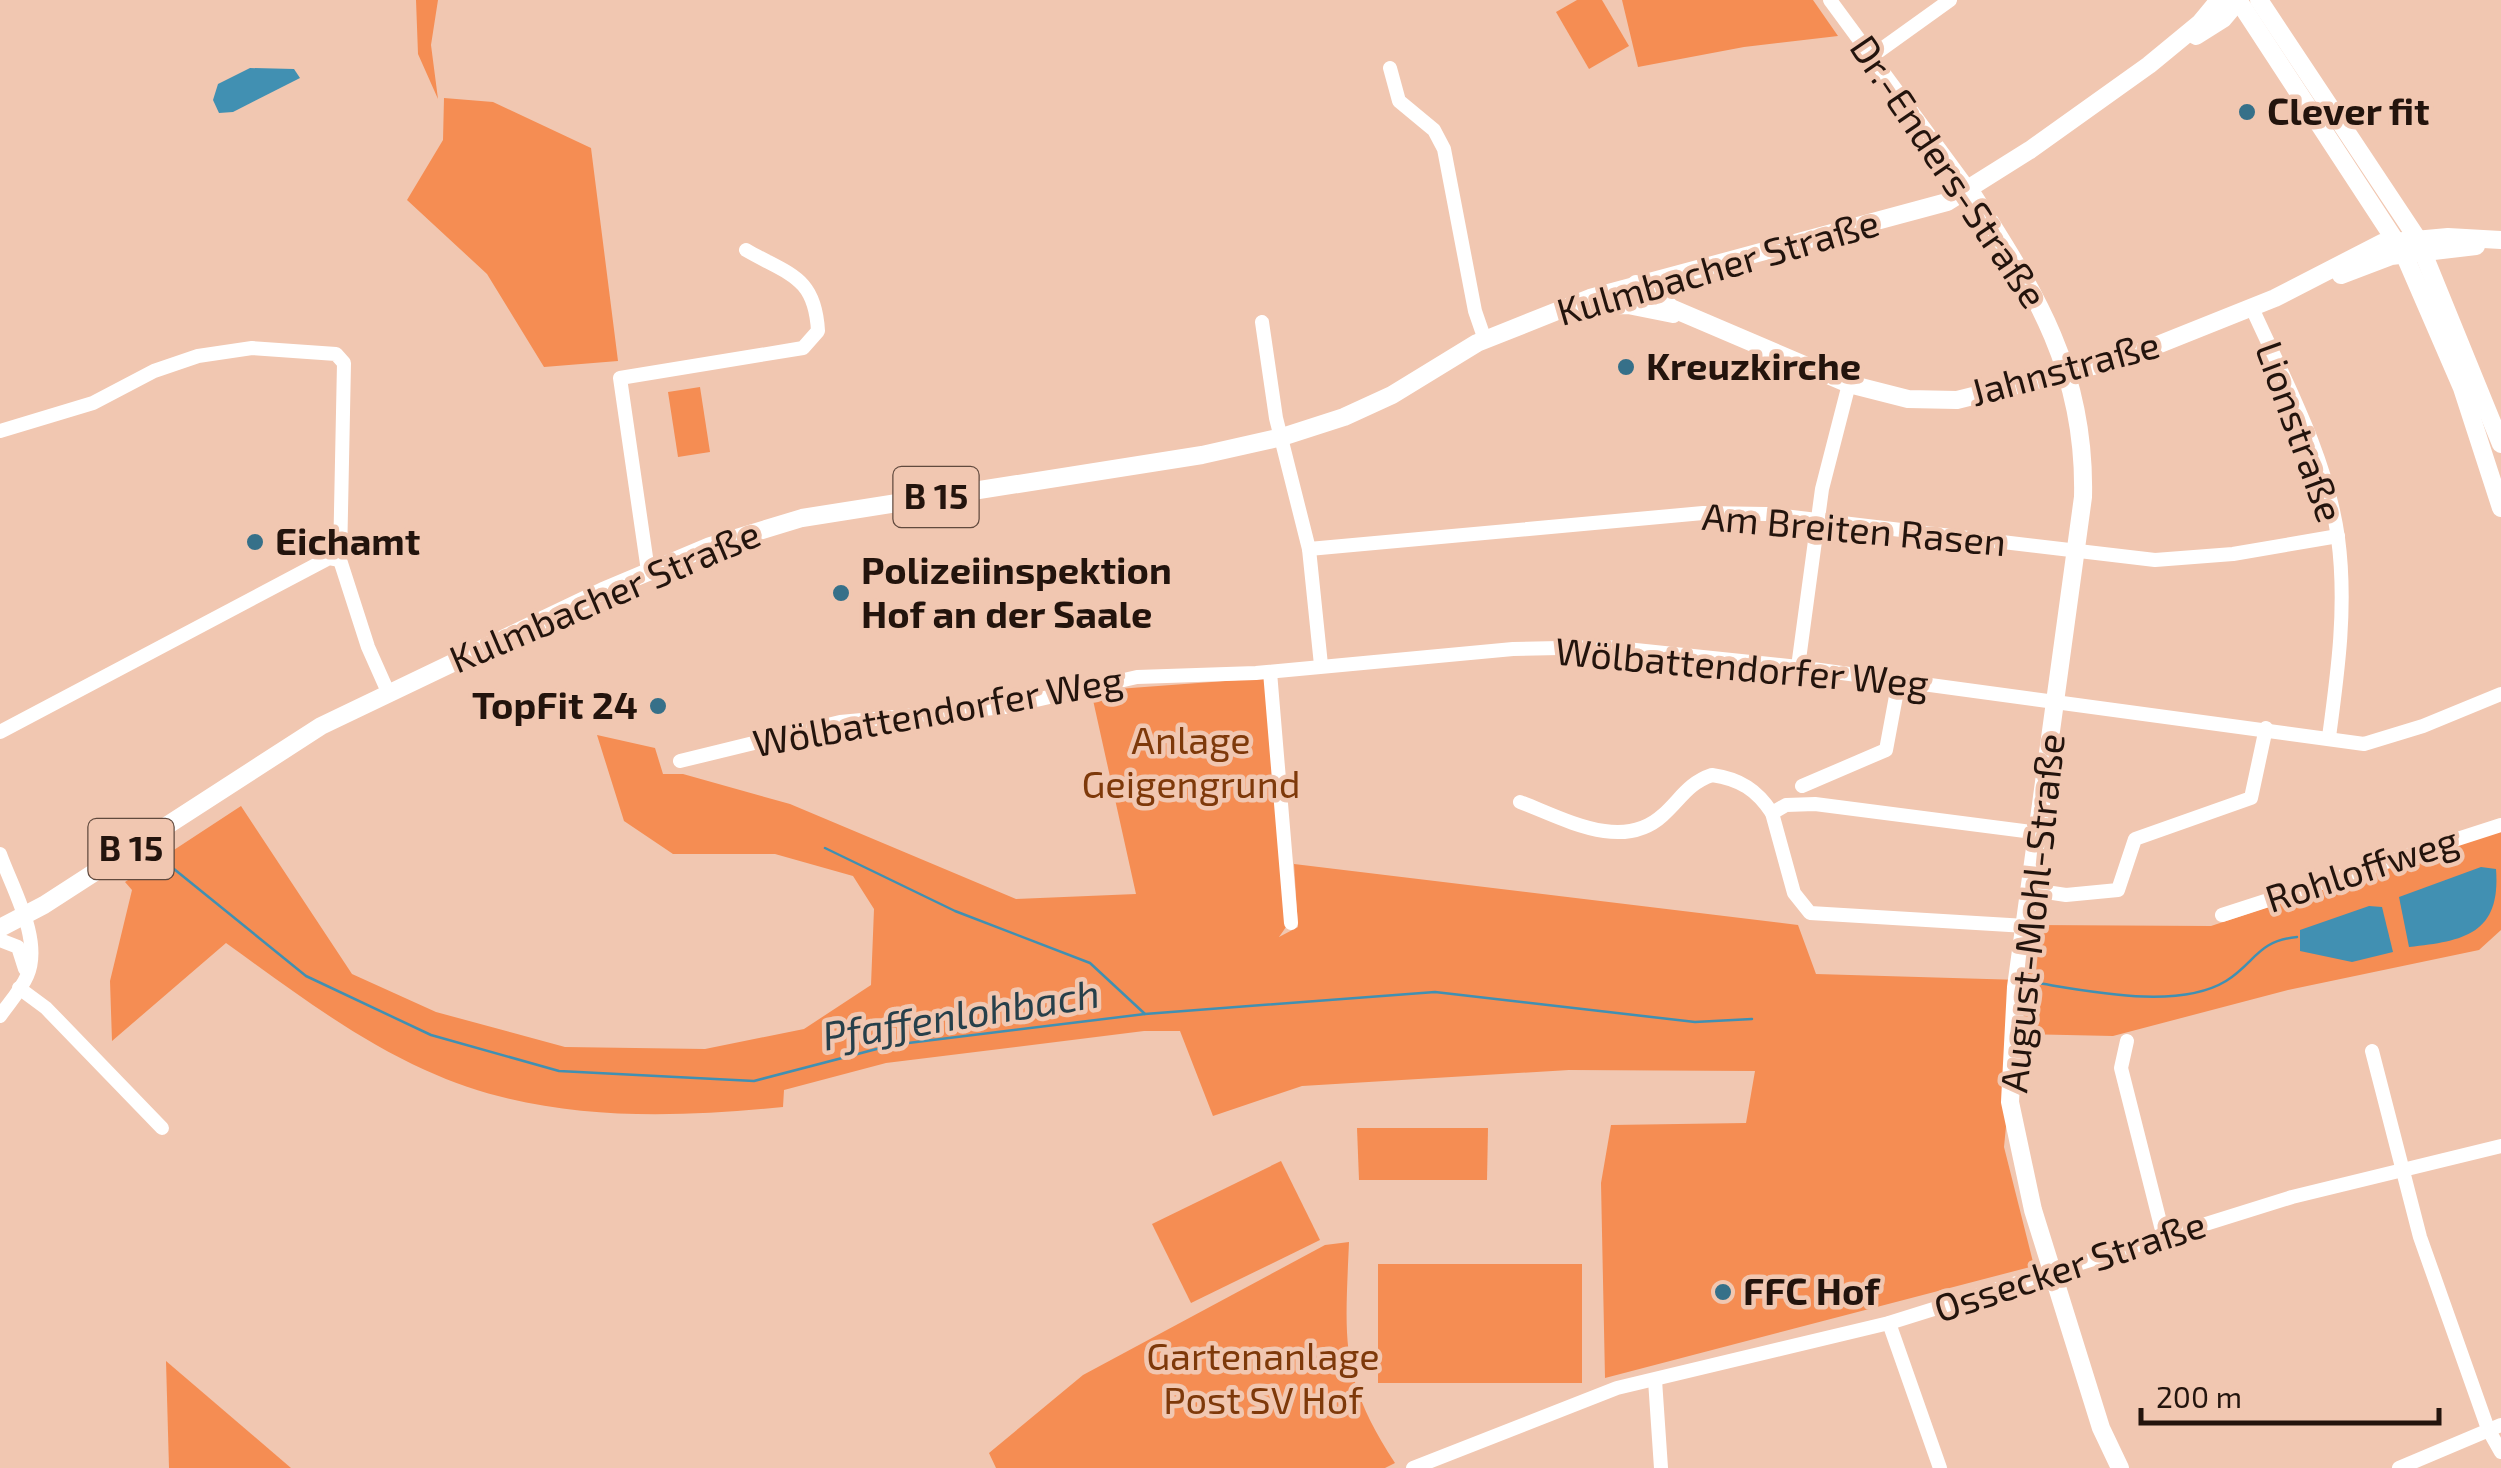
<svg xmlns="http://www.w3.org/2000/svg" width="2501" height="1468" viewBox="0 0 2501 1468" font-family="'Exo 2',sans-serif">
<rect width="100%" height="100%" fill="#f1c7b1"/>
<g fill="#f58d53">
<polygon points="416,0 438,0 431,45 438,99 418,54"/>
<polygon points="1577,0 1602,0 1629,46 1589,69 1556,12"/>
<polygon points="1622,0 1813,0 1838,36 1744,47 1638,67"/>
<polygon points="444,98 493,102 591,148 618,361 544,367 487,274 407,200 443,140"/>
<polygon points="700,387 710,452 678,457 668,392"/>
<path d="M 1265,678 L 1286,927 L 1279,937 L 1298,927 L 1294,864 L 1798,925 L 1816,974 L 2021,980 L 2033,925 L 2211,926 L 2501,830 L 2501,930 L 2479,950 L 2288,990 L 2113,1036 L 2015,1034 L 2004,1147 L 2034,1266 L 1605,1378 L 1601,1183 L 1611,1125 L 1746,1123 L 1755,1071 L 1569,1070 L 1302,1086 L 1213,1116 L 1180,1031 L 1144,1031 L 886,1063 L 784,1090 L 783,1107 C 663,1119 538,1122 425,1070 C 354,1038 290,989 226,943 L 112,1041 L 110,981 L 132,890 L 125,882 L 241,806 L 352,974 L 436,1012 L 565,1047 L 705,1049 L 804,1029 L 871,985 L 874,909 L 853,876 L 775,854 L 673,854 L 624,821 L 597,735 L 655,748 L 663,774 L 683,774 L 790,804 L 1016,899 L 1136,894 L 1091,691 Z"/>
<polygon points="1357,1128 1488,1128 1487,1180 1359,1180"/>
<polygon points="1281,1161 1320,1240 1191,1303 1152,1224"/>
<path d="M 1349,1242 C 1345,1341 1339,1377 1395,1463 L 1385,1468 L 996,1468 L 989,1453 L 1083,1375 L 1325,1245 Z"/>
<rect x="1378" y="1264" width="204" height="119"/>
<polygon points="166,1361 291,1468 169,1468"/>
</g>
<g fill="#4190b2">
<polygon points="250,68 294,69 300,78 233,112 219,113 213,100 218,84"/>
<path d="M 2481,867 L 2496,869 C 2501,934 2464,941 2409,947 L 2399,897 Z"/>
<polygon points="2369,906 2382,907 2393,952 2352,962 2300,951 2300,930"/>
</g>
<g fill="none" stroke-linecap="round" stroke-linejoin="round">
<g stroke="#4190b2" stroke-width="2.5">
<polyline points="825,848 955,911 1090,963 1145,1014"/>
<polyline points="174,869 306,976 431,1035 559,1071 754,1081 892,1045 1145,1014 1435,992 1695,1022 1752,1019"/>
<path d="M 2025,981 C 2080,989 2175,1012 2226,981 C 2256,962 2257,941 2297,937"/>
</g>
<g stroke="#fff" stroke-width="14">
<polyline points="1830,0 1969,189"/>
<polyline points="1872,56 1950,0"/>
<polyline points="1390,68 1399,101 1434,130 1444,149 1475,311 1485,340"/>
<path d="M 2252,308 C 2285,381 2327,458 2338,538 C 2347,605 2338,671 2329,737"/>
<polyline points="1262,322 1276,418 1309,549 1321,665"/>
<polyline points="0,431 93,403 154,371 198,356 252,348 336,354 344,363 340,560 368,647 388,692"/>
<polyline points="1309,549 1703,513 1766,514 2155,560 2233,554 2338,536"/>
<path d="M 648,571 L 620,378 L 803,348 L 818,331 C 815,276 789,275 746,250"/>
<polyline points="1798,667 1822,489 1849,384"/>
<polyline points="1270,672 1291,923"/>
<polyline points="0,732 329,558 340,560"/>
<polyline points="680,761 840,722 1005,707 1137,677 1256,673 1513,649 1607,647 1798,667 2364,744 2423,726 2501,694"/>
<polyline points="1802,786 1886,750 1899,680"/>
<path d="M 1520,802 C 1563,818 1622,853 1663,815 C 1680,800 1688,783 1712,775 C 1740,779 1757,790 1772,813"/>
<path d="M 0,854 C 12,888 43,940 27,976 C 21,990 9,1003 0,1016"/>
<polyline points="2032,890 2066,895 2118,890 2135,839 2251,798 2266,728"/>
<polyline points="2222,915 2501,825"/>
<polyline points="2026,926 1810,913 1794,893 1772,813 1786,805 1815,804 2040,833"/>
<polyline points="0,940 18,947 25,969"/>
<polyline points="19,988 46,1008 162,1128"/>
<polyline points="2127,1041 2121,1068 2164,1238"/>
<polyline points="2372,1051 2420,1237 2488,1429 2501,1452"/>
<polyline points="1889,1323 1940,1468"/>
<polyline points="1655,1380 1661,1468"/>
<polyline points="1413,1468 1617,1388 1889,1323 2292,1197 2501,1146"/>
<polyline points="2399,1468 2501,1425"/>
</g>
<g stroke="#fff" stroke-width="18">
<polyline points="2238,0 2404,254 2462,388 2501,508"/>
<polyline points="2259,0 2417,238 2501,444"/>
<polyline points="2196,36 2223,19 2239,0"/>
<path d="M 1969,189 C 2035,292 2086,370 2083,497 L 2016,987 L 2010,1102 L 2033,1210 L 2101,1428 L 2120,1468"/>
<polyline points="2341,275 2391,256 2476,246"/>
<polyline points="1636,284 1651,289 1671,308 1849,384 1908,399 1957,400 2125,358 2275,298 2382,243 2448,237 2501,240"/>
<polyline points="1590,306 1628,305 1673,314"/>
<polyline points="0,928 44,905 321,726 603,591 710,546 802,518 1202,455 1282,437 1344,417 1392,395 1477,343 1590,298 1947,202 2030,150 2149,65 2200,23 2219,0"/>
</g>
</g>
<g fill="#367089" stroke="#f1c7b1" stroke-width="4">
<circle cx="2247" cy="112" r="10"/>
<circle cx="1626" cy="367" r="10"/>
<circle cx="255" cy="542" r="10"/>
<circle cx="841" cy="593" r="10"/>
<circle cx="658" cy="706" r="10"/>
<circle cx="1723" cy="1292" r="10"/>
</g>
<g text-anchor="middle" stroke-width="9" stroke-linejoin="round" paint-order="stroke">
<g fill="#f1c7b1" stroke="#614a3e" stroke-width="2.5">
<rect x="893.5" y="467" width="85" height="60" rx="8"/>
<rect x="88.5" y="819" width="85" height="60" rx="8"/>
</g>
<g font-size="35" font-weight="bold" fill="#23140d">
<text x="936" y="509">B 15</text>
<text x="131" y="861">B 15</text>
</g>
<g font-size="38" font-weight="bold" fill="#23140d" stroke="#f1c7b1" text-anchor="start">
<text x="2267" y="125">Clever fit</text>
<text x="1646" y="380">Kreuzkirche</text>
<text x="275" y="555">Eichamt</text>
<text x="861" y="584">Polizeiinspektion<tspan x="861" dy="44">Hof an der Saale</tspan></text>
<text x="638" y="719" text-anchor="end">TopFit 24</text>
<text x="1743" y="1305">FFC Hof</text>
</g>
<g font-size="38" fill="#23140d" stroke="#f1c7b1">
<text transform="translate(1948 172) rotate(56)" y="13">Dr.-Enders-Straße</text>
<text transform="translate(1718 268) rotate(-16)" y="13">Kulmbacher Straße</text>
<text transform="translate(2065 369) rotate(-15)" y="13">Jahnstraße</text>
<text transform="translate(2299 432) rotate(70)" y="13">Lionstraße</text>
<text transform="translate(1854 530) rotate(5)" y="13">Am Breiten Rasen</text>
<text transform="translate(605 597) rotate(-23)" y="13">Kulmbacher Straße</text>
<text transform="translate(1742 668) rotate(5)" y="13">Wölbattendorfer Weg</text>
<text transform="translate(938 712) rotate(-10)" y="13">Wölbattendorfer Weg</text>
<text transform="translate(2362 870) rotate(-18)" y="13">Rohloffweg</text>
<text transform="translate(2033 913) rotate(-84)" y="13">August-Mohl-Straße</text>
<text transform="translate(2070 1267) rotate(-18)" y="13">Ossecker Straße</text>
</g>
<g font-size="38" fill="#7e390a" stroke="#f1c7b1">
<text x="1191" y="754">Anlage<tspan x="1191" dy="44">Geigengrund</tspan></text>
<text x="1263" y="1370">Gartenanlage<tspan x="1263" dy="44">Post SV Hof</tspan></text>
</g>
<g font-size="40" font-style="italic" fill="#26404b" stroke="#f1c7b1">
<text transform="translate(961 1015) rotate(-9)" y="14">Pfaffenlohbach</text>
</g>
</g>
<path d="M2141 1408v15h298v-15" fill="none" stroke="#23140d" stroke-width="5"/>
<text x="2156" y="1408" font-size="30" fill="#23140d" stroke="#f1c7b1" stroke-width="8" paint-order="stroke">200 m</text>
</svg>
